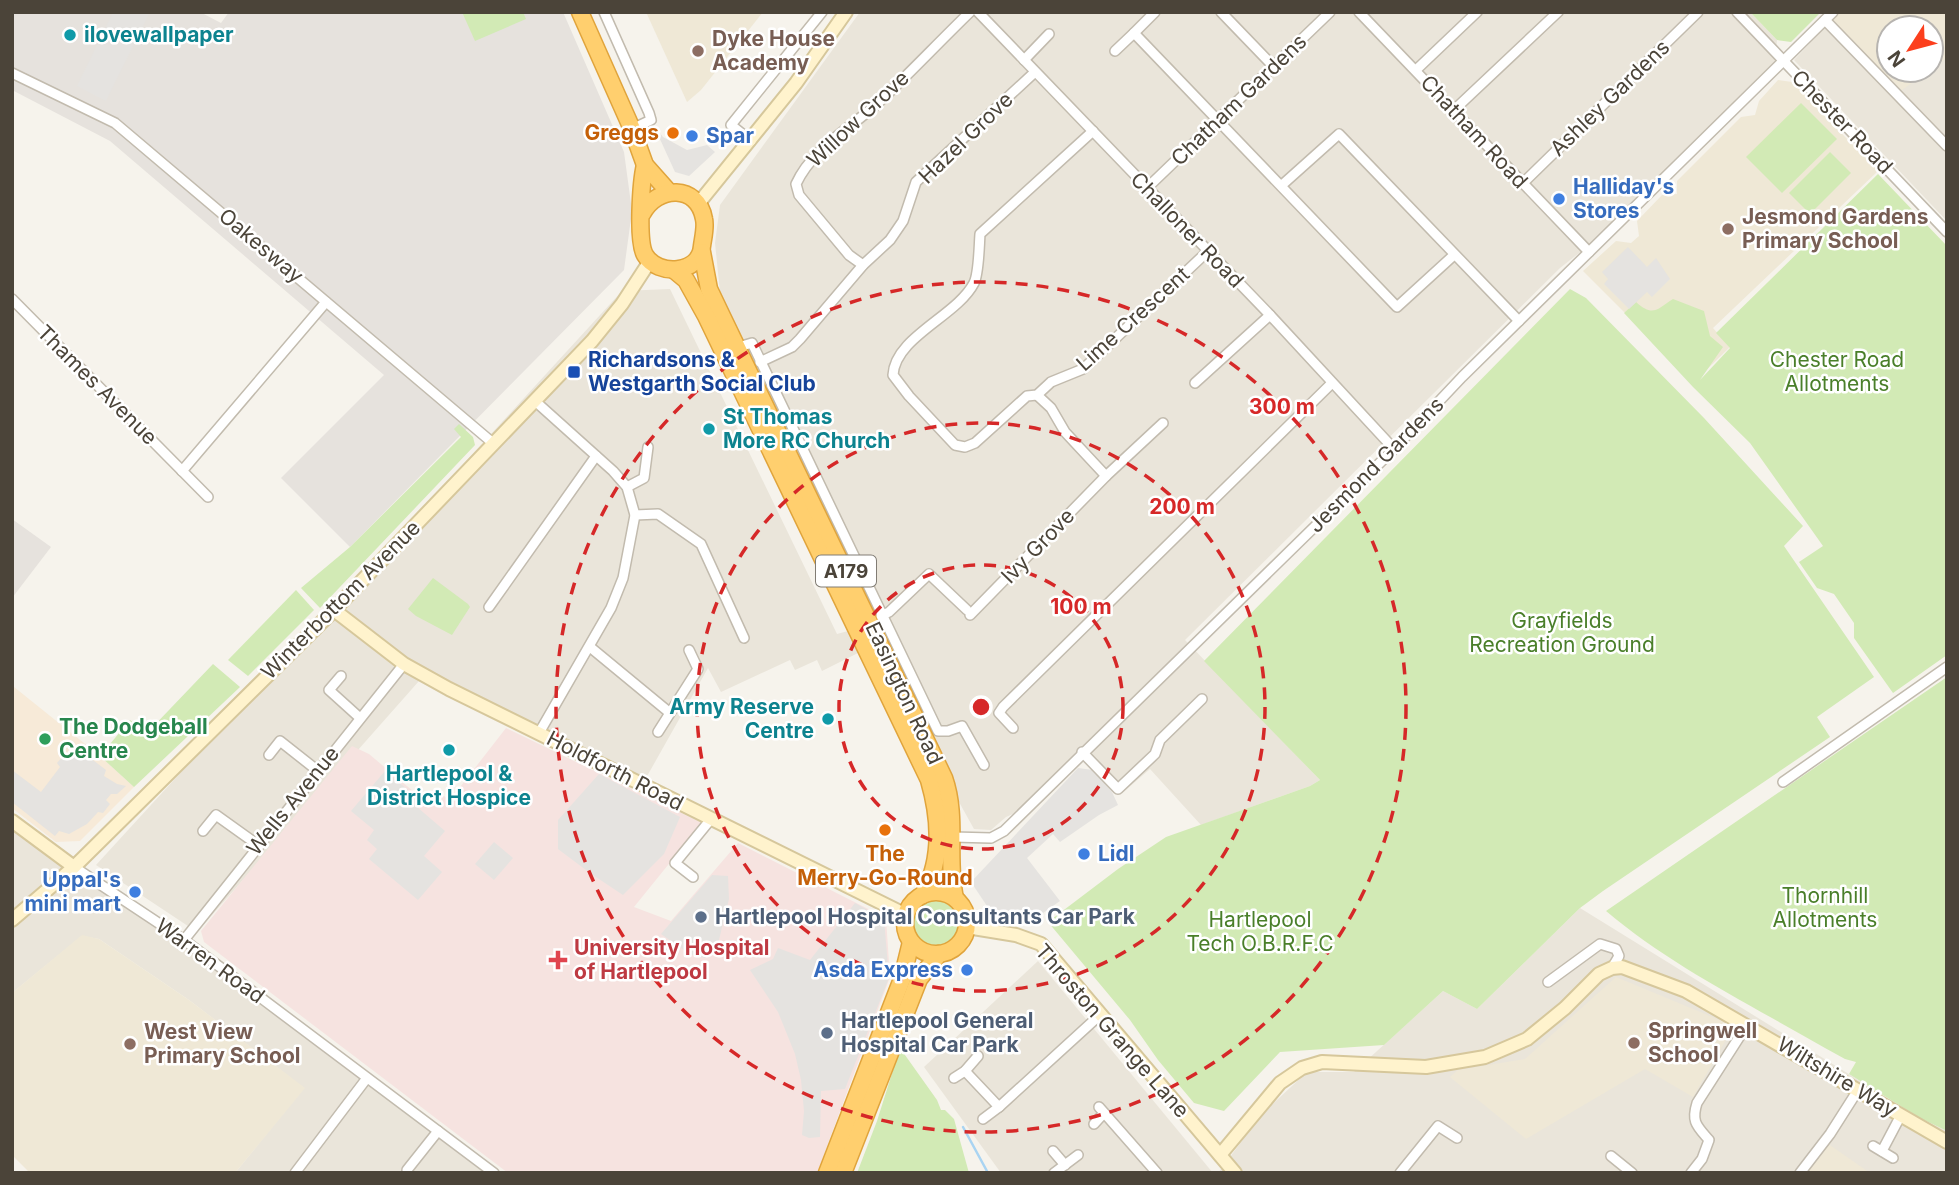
<svg xmlns="http://www.w3.org/2000/svg" width="1959" height="1185" viewBox="0 0 1959 1185" font-family="Inter,sans-serif">
<rect width="100%" height="100%" fill="#f6f3ec"/>
<g fill="#eae5da" fill-rule="evenodd">
<polygon points="860,12 1750,12 1777,40 1775,63 1593,242 1560,268 1185,640 1320,780 1310,786 1201,825 1150,769 1120,795 1086,759 1043,801 1006,817 991,830 974,829 959,802 720,292 715,243 720,205"/>
<path d="M 1840,12 L 1947,12 L 1947,221 L 1794,60 ZM 1889,28 L 1931,28 L 1931,70 L 1889,70 Z"/>
<polygon points="670,289 837,634 848,631 858,653 822,671 817,660 795,670 790,660 721,692 708,668 646,778 419,681 197,932 96,865 622,291"/>
<polygon points="12,821 184,940 487,1173 235,1173 304,1088 189,1000 99,939 82,936 12,993"/>
<polygon points="1580,908 1920,1118 1947,1131 1947,1173 1218,1173 1262,1114 1307,1072 1354,1072 1443,991 1477,1009"/>
<polygon points="1038,961 1213,1173 1001,1173 924,1067"/>
</g>
<polygon fill="#f7ead8" points="14,687 100,756 134,787 80,841 56,842 12,808 12,689"/>
<g fill="#e6e2dd">
<polygon points="12,12 200,12 221,23 229,12 563,12 624,152 632,211 624,270 350,547 281,478 384,375 110,141 12,90"/>
<polygon points="12,519 51,547 12,598"/>
</g>
<g fill="#efe8d6">
<polygon points="646,12 763,12 701,90 687,102"/>
<polygon points="1840,12 1947,12 1947,58 1931,69 1931,28 1889,28 1889,70 1930,70 1902,90 1832,21"/>
<polygon points="1778,80 1792,82 1878,171 1713,328 1730,347 1694,382 1583,271 1616,241 1631,243 1639,236 1637,221 1662,195 1677,194 1677,181 1741,117 1755,115 1759,101"/>
<polygon points="82,935 99,939 189,1000 305,1088 235,1173 30,1173 12,1155 12,993"/>
<polygon points="1616,977 1734,1026 1693,1097 1645,1069 1526,1139 1450,1077 1458,1070 1525,1059"/>
<polygon points="1827,1143 1870,1173 1805,1173"/>
</g>
<polygon fill="#f6e3e0" points="506,728 702,823 634,907 671,921 738,843 886,918 890,977 817,1173 508,1173 204,942 201,931 352,746 369,754 420,797 438,792 450,800"/>
<g fill="#d2eab5">
<polygon points="462,12 523,12 526,19 475,41"/>
<polygon points="1750,12 1821,12 1791,42 1777,40"/>
<polygon points="1801,103 1837,139 1782,193 1746,157"/>
<polygon points="1830,152 1851,173 1810,214 1789,193"/>
<path d="M 1878,174 L 1947,246 L 1947,655 L 1893,693 L 1854,638 L 1854,623 L 1834,594 L 1817,588 L 1799,562 L 1823,546 L 1750,443 L 1693,387 L 1624,313 L 1636,302 C 1653,317 1656,310 1673,299 L 1704,311 L 1710,336 L 1723,347 L 1700,380 L 1730,348 L 1716,333 Z"/>
<polygon points="1570,289 1586,298 1704,418 1803,526 1784,546 1874,677 1817,717 1830,737 1603,891 1580,908 1477,1009 1443,991 1384,1045 1280,1052 1224,1111 1194,1103 1158,1060 1130,1020 1048,922 1118,869 1166,837 1310,786 1320,780 1204,661"/>
<polygon points="459,424 473,437 475,445 320,608 301,588 350,547 461,437 454,429"/>
<polygon points="433,578 468,604 470,607 452,635 416,616 408,609"/>
<polygon points="296,590 314,610 248,676 228,660"/>
<polygon points="213,664 240,687 134,787 100,756 130,720 147,733"/>
<path d="M 1947,677 L 1947,1131 L 1920,1118 L 1849,1074 L 1856,1062 L 1845,1059 L 1825,1048 C 1751,1005 1671,966 1606,911 Z"/>
<circle cx="935" cy="923" r="23"/>
<polygon points="900,1048 937,1100 941,1110 945,1110 954,1119 969,1173 857,1173 877,1121"/>
</g>
<g fill="#e5e3e0">
<polygon points="113,12 150,12 106,101 77,86"/>
<polygon points="654,126 663,137 687,150 707,145 715,152 689,176 675,172"/>
<polygon points="1628,247 1647,267 1656,258 1670,279 1652,297 1647,292 1629,309 1604,284 1608,279 1602,272"/>
<polygon points="77,748 106,770 104,776 117,784 126,786 117,794 111,794 106,800 110,804 103,813 98,812 87,824 69,834 59,831 55,836 12,802 12,770 41,792 60,767 57,763 65,754 69,757"/>
<polygon points="1078,768 1093,770 1112,792 1118,805 1099,815 1060,842 1053,834 1027,858 1060,901 1026,925 995,918 971,882"/>
<polygon points="385,771 419,799 417,807 445,831 424,856 442,872 418,900 369,859 377,849 367,840 374,830 351,811"/>
<polygon points="599,774 680,817 664,854 623,895 590,873 558,849 558,820"/>
<polygon points="494,842 513,858 494,880 475,864"/>
<polygon points="712,875 728,876 729,899 716,952 705,958 691,955 661,934"/>
<polygon points="855,903 884,919 889,978 845,1089 821,1091 820,1137 809,1138 802,1135 804,1111 801,1080 795,1054 778,1012 750,970 773,959 778,948 810,960"/>
</g>
<g fill="none" stroke-linecap="round" stroke-linejoin="round">
<polyline stroke="#a9d4f2" stroke-width="2.5" points="963,1127 988,1173"/>
<defs>
<g id="street">
<polyline points="604,12 649,113 651,120 632,129"/>
<polyline points="978,12 1270,315 1394,449"/>
<polyline points="1221,12 1274,67"/>
<polyline points="1359,12 1589,252"/>
<polyline points="1737,12 1947,232"/>
<polyline points="1825,20 1947,146"/>
<polyline points="1134,33 1155,12"/>
<polyline points="1115,51 1134,33 1397,307 1454,255"/>
<polyline points="1024,60 1049,34"/>
<polyline points="1416,70 1477,12"/>
<polyline points="12,73 115,123 494,444"/>
<polyline points="1454,110 1558,12"/>
<path d="M 1093,131 L 980,234 C 979,247 979,273 974,283 C 957,316 895,337 893,375 L 909,396 L 955,445 L 965,447 L 975,443 L 1027,396 L 1037,395 L 1051,382 L 1083,369 L 1208,251"/>
<polyline points="751,141 731,125 822,12"/>
<polyline points="1523,183 1698,12"/>
<polyline points="1282,185 1339,134 1519,321"/>
<polyline points="1147,188 1330,12"/>
<path d="M 863,265 L 849,255 L 799,195 L 796,184 C 812,149 849,129 877,104 C 909,74 939,42 970,12"/>
<polyline points="12,299 208,497"/>
<polyline points="735,348 752,343 938,731 948,731 962,726 984,765"/>
<polyline points="760,362 792,347 800,339 863,265 890,240 903,221 916,182 1035,72"/>
<polyline points="1195,383 1270,315"/>
<polyline points="535,401 613,471 627,487 635,515 623,578 611,608 539,733"/>
<polyline points="182,471 326,302"/>
<polyline points="1106,476 1163,423"/>
<polyline points="627,487 644,478 648,447"/>
<polyline points="635,515 658,514 701,544 744,638"/>
<polyline points="489,607 596,456"/>
<polyline points="970,615 1106,476 1065,432 1051,408 1037,395"/>
<polyline points="881,616 889,612 929,574 967,610"/>
<polyline points="590,647 670,713"/>
<polyline points="341,676 329,690 360,718"/>
<polyline points="1013,728 999,713 1003,707 1332,383"/>
<polyline points="658,732 698,669 689,650"/>
<polyline points="1082,752 1118,789 1155,754 1160,740 1202,699"/>
<polyline points="269,755 280,741 318,771"/>
<polyline points="1783,782 1947,667"/>
<polyline points="203,831 216,815 258,845"/>
<polyline points="953,837 991,838 1004,831 1394,449 1462,377 1833,12"/>
<polyline points="74,867 184,940 494,1173"/>
<polyline points="693,877 675,863 711,819"/>
<polyline points="184,940 404,664"/>
<polyline points="1548,982 1600,944 1616,949 1619,956 1612,968"/>
<polyline points="965,1071 999,1107 1101,1014"/>
<polyline points="954,1078 965,1071 978,1056"/>
<polyline points="1099,1107 1157,1173"/>
<polyline points="983,1119 999,1107"/>
<polyline points="1094,1124 1104,1113"/>
<polyline points="1873,1146 1893,1158"/>
<polyline points="1053,1151 1065,1165"/>
<polyline points="1882,1151 1901,1115"/>
<polyline points="1611,1156 1632,1173"/>
<polyline points="407,1170 438,1131"/>
<polyline points="295,1173 367,1078"/>
<polyline points="1054,1173 1078,1155"/>
<polyline points="1400,1173 1438,1126 1457,1138"/>
<path d="M 1691,1173 L 1702,1159 L 1709,1140 C 1697,1126 1691,1122 1697,1103 L 1747,1025"/>
<polyline points="1800,1173 1830,1134 1858,1090"/>
</g>
<g id="secondary">
<polyline points="698,204 796,83 846,12"/>
<polyline points="334,610 404,664 449,689 906,915"/>
<polyline points="12,821 74,867"/>
<polyline points="12,920 74,867 334,610 592,341 622,304 650,261"/>
<polyline points="967,927 1016,935 1041,944 1235,1173"/>
<polyline points="1220,1155 1280,1083 1302,1068 1322,1062 1426,1067 1485,1057 1527,1039 1565,1008 1599,974 1612,968 1622,967 1686,991 1947,1142"/>
</g>
<g id="highway">
<polyline points="580,12 632,129 645,165 669,192"/>
<path d="M 642,214 C 657,185 698,184 704,219 C 706,227 703,238 702,246 C 700,274 658,277 645,255 C 637,241 641,182 645,165"/>
<path d="M 702,252 L 709,289 L 719,310 L 944,778 C 958,818 946,858 955,898"/>
<path d="M 674,270 L 686,280 L 706,316 L 929,780 C 940,818 943,859 923,895"/>
<circle cx="936" cy="923" r="31"/>
<polyline points="827,1173 902,979 911,942"/>
<polyline points="843,1173 919,979 939,954"/>
</g>
</defs>
<use href="#street" stroke="#c2bbae" stroke-width="12"/>
<use href="#secondary" stroke="#d6c79b" stroke-width="16"/>
<use href="#highway" stroke="#e0a43c" stroke-width="19"/>
<use href="#street" stroke="#fff" stroke-width="9"/>
<use href="#secondary" stroke="#fff3cd" stroke-width="12"/>
<use href="#highway" stroke="#ffcf6e" stroke-width="16"/>
</g>
<g fill="none" stroke="#d62828" stroke-width="3.5" stroke-dasharray="12 9">
<circle cx="981" cy="707" r="142"/>
<circle cx="981" cy="707" r="284"/>
<circle cx="981" cy="707" r="425"/>
</g>
<g fill="#0f9aa8" stroke="#fff" stroke-width="2.5">
<circle cx="70" cy="35" r="7"/>
<circle cx="709" cy="429" r="7"/>
<circle cx="828" cy="719" r="7"/>
<circle cx="449" cy="750" r="7"/>
</g>
<g fill="#8d6e63" stroke="#fff" stroke-width="2.5">
<circle cx="698" cy="51" r="7"/>
<circle cx="1728" cy="229" r="7"/>
<circle cx="1634" cy="1043" r="7"/>
<circle cx="130" cy="1044" r="7"/>
</g>
<g fill="#e8710a" stroke="#fff" stroke-width="2.5">
<circle cx="673" cy="133" r="7"/>
<circle cx="885" cy="830" r="7"/>
</g>
<g fill="#3f7fe0" stroke="#fff" stroke-width="2.5">
<circle cx="692" cy="136" r="7"/>
<circle cx="1559" cy="199" r="7"/>
<circle cx="1084" cy="854" r="7"/>
<circle cx="135" cy="892" r="7"/>
<circle cx="967" cy="970" r="7"/>
</g>
<rect fill="#1a4fb4" stroke="#fff" stroke-width="2.5" x="567" y="365" width="14" height="14" rx="3.5"/>
<circle fill="#2e9e5b" stroke="#fff" stroke-width="2.5" cx="45" cy="739" r="7"/>
<g fill="#5c6f8a" stroke="#fff" stroke-width="2.5">
<circle cx="701" cy="917" r="7"/>
<circle cx="827" cy="1033" r="7"/>
</g>
<path fill="#e0444e" stroke="#fff" stroke-width="2.5" d="M554.5 949.5h7v7h7v7h-7v7h-7v-7h-7v-7h7z"/>
<g text-anchor="middle" stroke-width="5" stroke-linejoin="round" paint-order="stroke">
<rect fill="#fff" stroke="#817c74" stroke-width="2" x="816" y="555.5" width="60" height="31" rx="5"/>
<g font-size="19" font-weight="bold" fill="#4b4439">
<text x="846" y="578">A179</text>
</g>
<g font-size="21" font-weight="bold" fill="#0d838f" stroke="#fff" text-anchor="start">
<text x="84" y="42">ilovewallpaper</text>
<text x="723" y="424">St Thomas<tspan x="723" dy="24">More RC Church</tspan></text>
<text x="814" y="714" text-anchor="end">Army Reserve<tspan x="814" dy="24">Centre</tspan></text>
<text x="449" y="781" text-anchor="middle">Hartlepool &amp;<tspan x="449" dy="24">District Hospice</tspan></text>
</g>
<g font-size="21" font-weight="bold" fill="#785e54" stroke="#fff" text-anchor="start">
<text x="712" y="46">Dyke House<tspan x="712" dy="24">Academy</tspan></text>
<text x="1742" y="224">Jesmond Gardens<tspan x="1742" dy="24">Primary School</tspan></text>
<text x="1648" y="1038">Springwell<tspan x="1648" dy="24">School</tspan></text>
<text x="144" y="1039">West View<tspan x="144" dy="24">Primary School</tspan></text>
</g>
<g font-size="21" fill="#4b4439" stroke="#fff">
<text transform="translate(1610 98) rotate(-44)" y="7">Ashley Gardens</text>
<text transform="translate(1239 100) rotate(-44)" y="7">Chatham Gardens</text>
<text transform="translate(858 119) rotate(-43)" y="7">Willow Grove</text>
<text transform="translate(1842 122) rotate(46)" y="7">Chester Road</text>
<text transform="translate(1474 132) rotate(47)" y="7">Chatham Road</text>
<text transform="translate(966 138) rotate(-44)" y="7">Hazel Grove</text>
<text transform="translate(1187 230) rotate(46)" y="7">Challoner Road</text>
<text transform="translate(261 246) rotate(40)" y="7">Oakesway</text>
<text transform="translate(1133 319) rotate(-42)" y="7">Lime Crescent</text>
<text transform="translate(97 385) rotate(45)" y="7">Thames Avenue</text>
<text transform="translate(1376 465) rotate(-45)" y="7">Jesmond Gardens</text>
<text transform="translate(1038 546) rotate(-46)" y="7">Ivy Grove</text>
<text transform="translate(341 600) rotate(-45)" y="7">Winterbottom Avenue</text>
<text transform="translate(904 693) rotate(65)" y="7">Easington Road</text>
<text transform="translate(615 771) rotate(27)" y="7">Holdforth Road</text>
<text transform="translate(293 801) rotate(-51)" y="7">Wells Avenue</text>
<text transform="translate(210 961) rotate(36)" y="7">Warren Road</text>
<text transform="translate(1112 1031) rotate(49)" y="7">Throston Grange Lane</text>
<text transform="translate(1837 1077) rotate(31)" y="7">Wiltshire Way</text>
</g>
<g font-size="21" font-weight="bold" fill="#c56008" stroke="#fff" text-anchor="end">
<text x="659" y="140">Greggs</text>
<text x="885" y="861" text-anchor="middle">The<tspan x="885" dy="24">Merry-Go-Round</tspan></text>
</g>
<g font-size="21" font-weight="bold" fill="#366cbe" stroke="#fff" text-anchor="start">
<text x="706" y="143">Spar</text>
<text x="1573" y="194">Halliday's<tspan x="1573" dy="24">Stores</tspan></text>
<text x="1098" y="861">Lidl</text>
<text x="121" y="887" text-anchor="end">Uppal's<tspan x="121" dy="24">mini mart</tspan></text>
<text x="953" y="977" text-anchor="end">Asda Express</text>
</g>
<g font-size="21" font-weight="bold" fill="#164399" stroke="#fff" text-anchor="start">
<text x="588" y="367">Richardsons &amp;<tspan x="588" dy="24">Westgarth Social Club</tspan></text>
</g>
<g font-size="21" fill="#4a7f2a" stroke="#fff">
<text x="1837" y="367">Chester Road<tspan x="1837" dy="24">Allotments</tspan></text>
<text x="1562" y="628">Grayfields<tspan x="1562" dy="24">Recreation Ground</tspan></text>
<text x="1825" y="903">Thornhill<tspan x="1825" dy="24">Allotments</tspan></text>
<text x="1260" y="927">Hartlepool<tspan x="1260" dy="24">Tech O.B.R.F.C</tspan></text>
</g>
<g font-size="21" font-weight="bold" fill="#27864d" stroke="#fff" text-anchor="start">
<text x="59" y="734">The Dodgeball<tspan x="59" dy="24">Centre</tspan></text>
</g>
<g font-size="21" font-weight="bold" fill="#4e5e75" stroke="#fff" text-anchor="start">
<text x="715" y="924">Hartlepool Hospital Consultants Car Park</text>
<text x="841" y="1028">Hartlepool General<tspan x="841" dy="24">Hospital Car Park</tspan></text>
</g>
<g font-size="21" font-weight="bold" fill="#be3a42" stroke="#fff" text-anchor="start">
<text x="574" y="955">University Hospital<tspan x="574" dy="24">of Hartlepool</tspan></text>
</g>
</g>
<circle cx="981" cy="707" r="10" fill="#d62828" stroke="#fff" stroke-width="3.5"/>
<g font-size="21" text-anchor="middle" font-weight="bold" fill="#d62828" stroke="#fff" stroke-width="5" stroke-linejoin="round" paint-order="stroke">
<text x="1282" y="414">300 m</text>
<text x="1182" y="514">200 m</text>
<text x="1081" y="614">100 m</text>
</g>
<rect width="1959" height="1185" fill="none" stroke="#4b4439" stroke-width="28"/>
<g transform="translate(1910 49) rotate(234)"><circle r="33" fill="#ffffff" stroke="#b7b4b0" stroke-width="2"/>
<path d="M0-5L12 26L0 18L-12 26Z" fill="#fc3f1d"/>
<text y="-10" font-size="19" font-weight="bold" text-anchor="middle" fill="#4b4439">N</text>
</g>
</svg>
